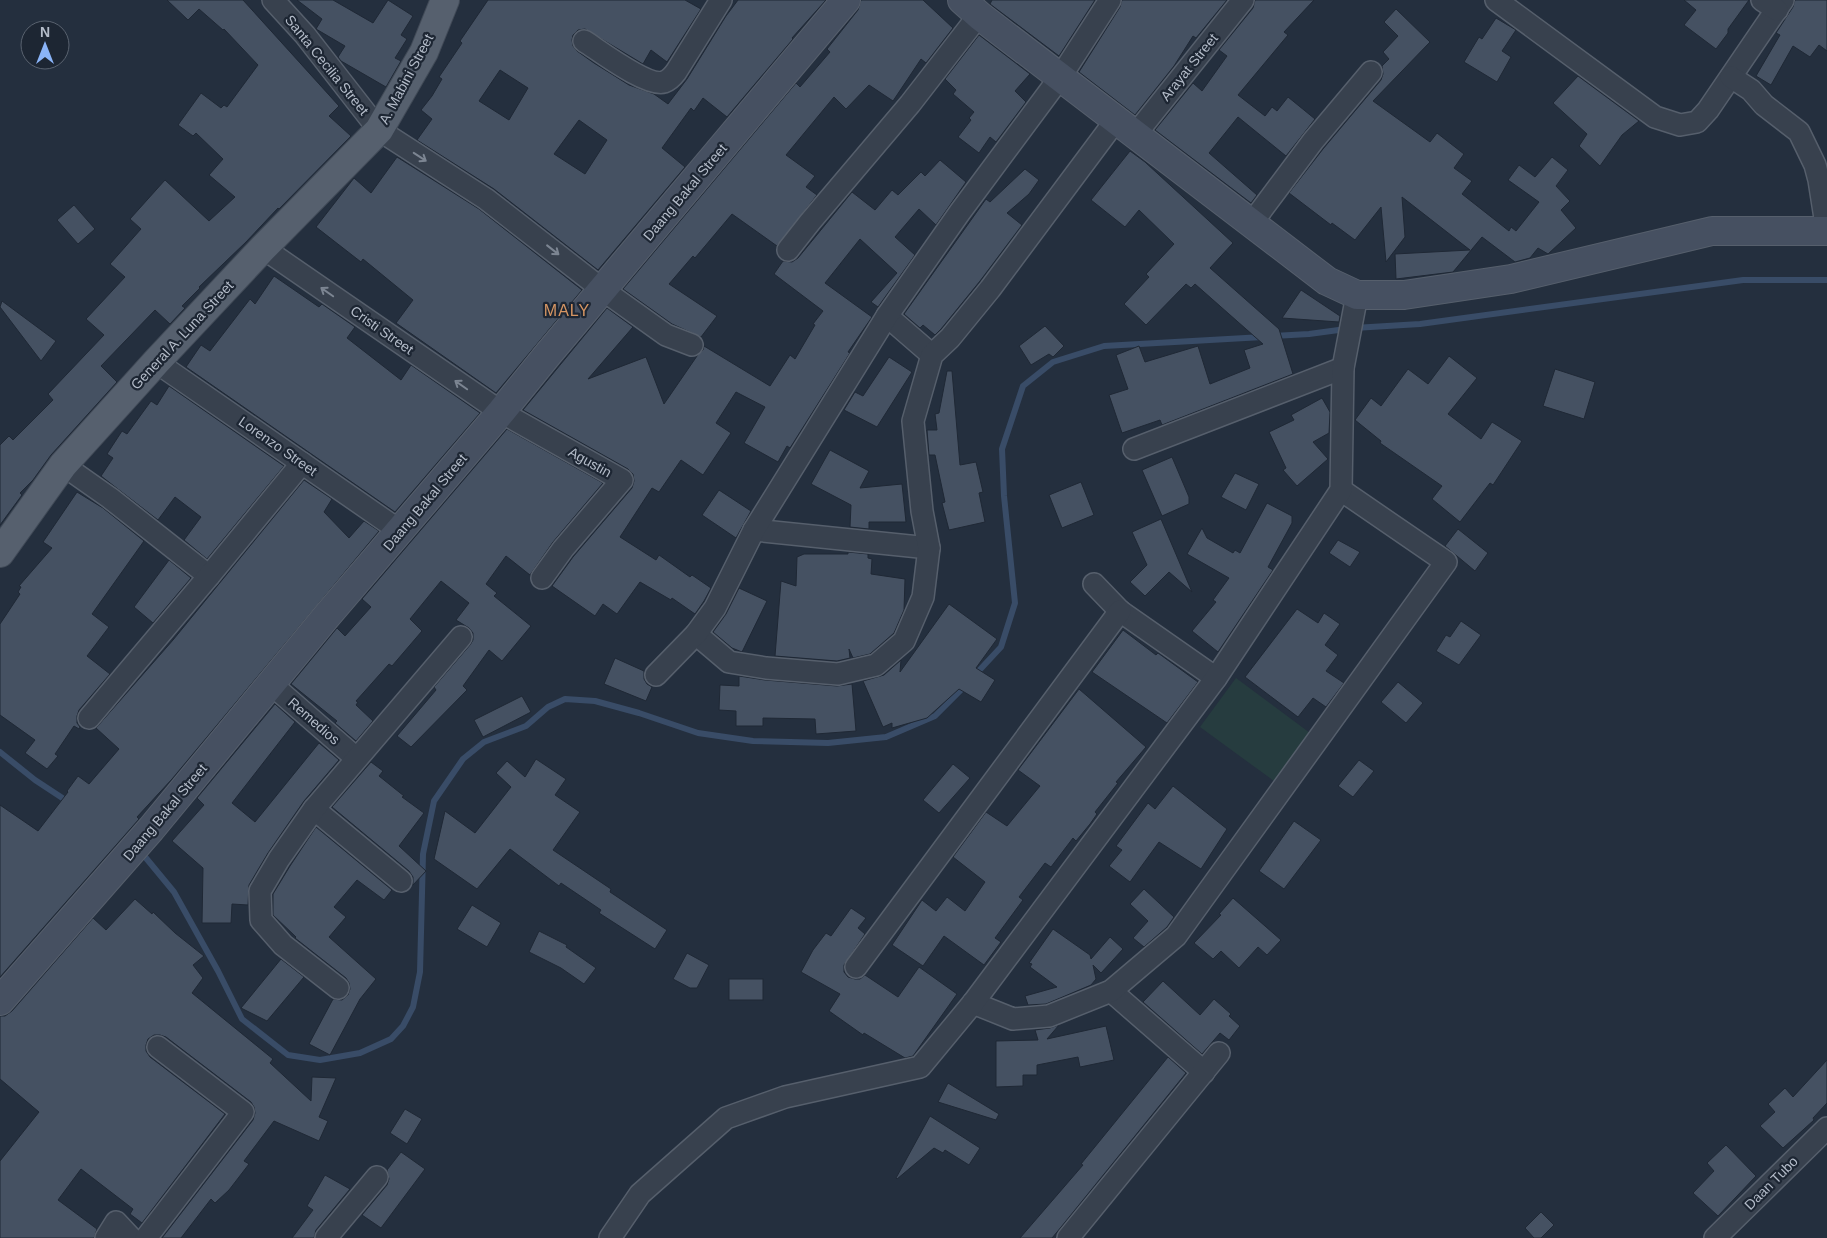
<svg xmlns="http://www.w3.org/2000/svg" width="1827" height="1238" viewBox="0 0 1827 1238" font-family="Helvetica,sans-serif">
<rect width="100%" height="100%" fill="#242f3e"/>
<polygon fill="#263c3f" points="1236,678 1314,736 1278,784 1200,727"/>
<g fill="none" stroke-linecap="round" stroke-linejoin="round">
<g stroke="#394c67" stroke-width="6">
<polyline points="1354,328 1420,324 1743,280 1827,280"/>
<polyline points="1273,336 1309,334 1346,329"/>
<polyline points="974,676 1001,647 1015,603 1004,496 1002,449 1023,386 1053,362 1104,346 1263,337"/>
<polyline points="0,752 35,780 70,803"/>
<polyline points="141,852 174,892 218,971 242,1019 288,1055 320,1060 360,1053 391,1039 403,1026 413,1007 420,972 423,854 434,801 463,759 484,742 526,726 548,707 565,699 595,701 639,713 698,733 753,741 828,743 886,737 935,716 966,685"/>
</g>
</g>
<g fill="#455162" stroke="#1f2835" fill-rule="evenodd">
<polygon points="167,0 243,0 339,106 329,116 351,136 279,209 278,208 246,242 199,287 200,288 182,306 185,308 170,324 155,310 101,366 117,382 51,455 33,480 20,493 22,495 0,525 0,445 9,436 13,440 53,400 48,394 104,335 86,319 125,277 110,264 141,229 130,219 165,180 209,221 235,197 209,175 223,159 196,133 193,136 178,125 201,93 221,108 224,105 227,107 258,65 224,29 223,30 199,9 188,20"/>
<polygon points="297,0 333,0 373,23 388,0 413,16 401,35 407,39 395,58 401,61 386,87 341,61 338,57 345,46 316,29 322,19"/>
<path d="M 488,0 L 685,0 L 701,9 L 667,62 L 651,50 L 643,64 L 585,29 L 578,30 L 573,35 L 572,40 L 573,46 L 577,51 L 594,63 L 629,85 L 654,94 L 668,104 L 687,79 L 726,16 L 738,0 L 826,0 L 792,38 L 793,39 L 727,117 L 703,98 L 694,111 L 691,108 L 662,148 L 685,167 L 598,270 L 494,189 L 417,140 L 432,119 L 421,110 L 432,96 L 442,79 L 439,77 L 462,43 L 460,41 ZM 500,70 L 528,88 L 509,120 L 479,101 ZM 579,120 L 607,140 L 585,174 L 554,154 Z"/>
<polygon points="861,0 923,0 953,28 926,63 921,59 893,101 869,85 846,109 834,97 786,155 815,176 806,187 817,195 777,246 732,214 695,258 693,256 669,284 717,316 701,337 672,324 623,289 796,83 800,87 830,52 827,49 858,10"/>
<polygon points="992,0 1095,0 1059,56 990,4"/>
<polygon points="1122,0 1227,0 1196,38 1193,36 1174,66 1135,115 1079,72 1120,7"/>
<polygon points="1255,0 1314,0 1284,32 1288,35 1238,95 1265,116 1272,107 1277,111 1288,97 1315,119 1286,156 1238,117 1209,153 1257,195 1251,203 1155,130 1193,83 1202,91 1227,56 1219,50 1253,8"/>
<polygon points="1684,0 1749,0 1728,29 1728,33 1716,49 1684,25 1696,10"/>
<polygon points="1795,0 1827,0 1827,51 1819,45 1810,57 1793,46 1771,85 1756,76 1780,35 1776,33 1793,7"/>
<polygon points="1396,9 1430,42 1373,101 1430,142 1437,133 1464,154 1454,168 1472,181 1462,194 1509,231 1511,227 1516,231 1539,202 1508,180 1519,165 1535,177 1552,157 1568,170 1556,186 1570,201 1561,210 1576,228 1548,254 1538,248 1530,258 1515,262 1482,237 1453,272 1396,279 1395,254 1470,250 1402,197 1405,237 1386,262 1381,207 1355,240 1332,223 1331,225 1289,193 1323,149 1381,80 1383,74 1382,66 1389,59 1383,52 1398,36 1384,22"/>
<polygon points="1496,18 1516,30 1502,51 1511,57 1497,82 1464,62 1479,37 1482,39"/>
<polygon points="979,35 1030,74 1015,91 1026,102 996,142 990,137 979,153 958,137 971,120 969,118 974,112 953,94 956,90 945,79"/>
<polygon points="1578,76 1639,121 1622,135 1600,166 1579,146 1587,134 1553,103"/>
<polygon points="1130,151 1145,162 1233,243 1210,268 1279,329 1293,374 1162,425 1160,420 1122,433 1109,395 1128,389 1116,355 1139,346 1145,362 1198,346 1210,384 1250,368 1244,350 1263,344 1195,284 1191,288 1186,284 1146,325 1124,304 1149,277 1146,274 1174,244 1139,210 1125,227 1091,200"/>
<polygon points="397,157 479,209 582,290 496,393 396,323 413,300 363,259 361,262 316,227 354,178 371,193"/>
<polygon points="940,160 966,182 936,225 919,209 895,237 915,255 878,307 871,302 897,273 860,239 825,283 872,317 848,352 850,353 790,448 787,446 778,462 744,443 765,407 736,392 716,423 731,433 703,475 681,460 659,492 652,488 620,537 656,560 659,555 690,577 692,575 711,588 704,601 695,614 672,598 671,600 640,582 617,614 603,604 595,616 552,586 573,557 632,488 634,481 633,474 628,469 523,410 607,308 633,327 588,379 646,357 664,404 697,356 703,350 704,346 770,386 790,355 795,359 815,325 813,324 823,311 774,274 783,261 792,262 798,258 852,192 875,210 892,190 898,195 921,172 925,176"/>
<polygon points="1025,169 1039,180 1029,194 1007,213 1022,225 980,281 941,329 935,335 923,325 920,328 904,314 986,199 990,202"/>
<polygon points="74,205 95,229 78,244 57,220"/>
<polygon points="274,276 319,307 322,304 355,327 347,338 401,380 411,365 480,413 395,512 186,367 201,345 210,351 250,299 255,304"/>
<polygon points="1301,290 1340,316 1339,322 1282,318"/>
<polygon points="2,301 56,341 41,361 0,307"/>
<polygon points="1045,326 1064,346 1053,357 1049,354 1031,365 1019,346"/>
<polygon points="1449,356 1477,378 1448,414 1481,439 1492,422 1522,441 1493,485 1490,483 1460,522 1432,499 1442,486 1380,443 1381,441 1355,420 1371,398 1381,406 1408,369 1428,384"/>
<polygon points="889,357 912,372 877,427 844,410 855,392 863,396"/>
<polygon points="1555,369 1595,382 1584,419 1543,406"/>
<polygon points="947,371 952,371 960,465 976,462 983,492 979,493 985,522 949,530 942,503 945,502 935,455 929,455 927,430 937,430 935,414 939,413"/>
<polygon points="169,386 284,466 207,559 184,540 201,517 175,497 158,520 101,476 113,458 107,454 122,431 127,434 151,401 157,405"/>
<polygon points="1322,398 1330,412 1329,433 1313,442 1328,459 1297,486 1283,470 1286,468 1269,432 1294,420 1291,415"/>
<polygon points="507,429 603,483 553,542 530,575 506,556 486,584 497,593 494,596 531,626 502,661 489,650 463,686 467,690 411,747 397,736 436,690 434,687 470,645 473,640 473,633 469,628 456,620 469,603 441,581 410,619 422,631 392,666 389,664 356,701 358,702 356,705 373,721 356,741 335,723 337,721 291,684 337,628 345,636 371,607 362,599"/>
<polygon points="830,450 869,471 860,488 902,484 906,522 869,522 869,529 850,527 851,505 811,484"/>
<polygon points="1172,457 1189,497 1189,504 1162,516 1142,470"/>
<polygon points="1235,473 1259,484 1246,510 1221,497"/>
<polygon points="304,480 332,499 324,512 349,538 364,521 379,531 172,779 137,817 139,819 0,977 0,805 38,831 68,792 67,791 78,776 89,784 119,749 96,728 173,640"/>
<polygon points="1081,482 1094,515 1062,528 1049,495"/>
<polygon points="719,490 751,511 736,538 702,515"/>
<polygon points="77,492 103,508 144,541 92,614 109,627 87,656 110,674 79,710 77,716 77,723 80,727 79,729 74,726 55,754 58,756 47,769 25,753 35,740 0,715 0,624 20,594 18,592 21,587 19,586 52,548 43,542"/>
<polygon points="1267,503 1292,516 1292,523 1268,567 1273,570 1218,652 1192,631 1216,602 1213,600 1229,578 1187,554 1202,528 1207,538 1233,553 1235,550 1240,553"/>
<polygon points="1161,519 1192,592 1169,572 1145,596 1130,582 1147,565 1132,532"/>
<polygon points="1458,529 1488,553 1475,571 1445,546"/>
<polygon points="1338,540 1360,552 1350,567 1329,553"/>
<polygon points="848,552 868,554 868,558 872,559 871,574 905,579 904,610 894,633 870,654 853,658 849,649 850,658 837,661 775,656 781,581 796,586 797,557 804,554 848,554"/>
<polygon points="169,560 191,578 153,623 134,607"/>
<polygon points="739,588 767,601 742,652 732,648 713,632 726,614"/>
<polygon points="949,604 997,639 976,668 995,680 981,702 959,689 927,718 892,728 892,723 883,727 863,681 884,675 901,660 900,672"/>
<polygon points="1297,609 1318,623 1324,613 1340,624 1325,645 1338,655 1326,671 1344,683 1326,707 1313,698 1298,717 1245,677"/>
<polygon points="1461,621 1481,635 1459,665 1436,651 1446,635 1450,637"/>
<polygon points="1123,630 1156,655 1158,653 1198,682 1167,723 1092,672"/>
<polygon points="615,658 644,671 644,679 647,684 652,687 646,701 604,684"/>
<polygon points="739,676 765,680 837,686 852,684 856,731 816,734 815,719 763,718 763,726 736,726 736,711 719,710 720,685 739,686"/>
<polygon points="1398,682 1423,703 1406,723 1381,702"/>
<polygon points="1079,689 1146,747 1116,782 1118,783 1095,812 1097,814 1090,824 1076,841 1073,838 1051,867 1045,863 1019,897 1023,900 995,938 1001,942 984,965 944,936 923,966 892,945 922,900 936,911 947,897 965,911 985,882 953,857 986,812 1007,826 1040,786 1018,770"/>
<polygon points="522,696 531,712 483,737 474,720"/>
<polygon points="275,704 295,722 232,803 255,822 319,743 339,760 304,801 268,853 249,885 248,905 232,904 231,923 202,923 203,868 172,841 204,805 197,798"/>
<polygon points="536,759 566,779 555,795 580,812 553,850 611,889 610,892 667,930 655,949 599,913 601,910 561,883 559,886 510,849 477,889 434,859 445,811 475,833 511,787 496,773 507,761 525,777"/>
<polygon points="1359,760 1374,771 1353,797 1338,786"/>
<polygon points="371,762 383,771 379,776 404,796 402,797 424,813 399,846 426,871 413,885 413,877 409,871 332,807"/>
<polygon points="953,764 970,778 939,813 923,800"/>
<polygon points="1173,786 1227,829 1201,869 1159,842 1130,882 1109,866 1122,850 1116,846 1148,803 1155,809"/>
<polygon points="1294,821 1321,840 1284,889 1259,871"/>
<polygon points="316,827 392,890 384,900 357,880 334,907 346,917 329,937 376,979 360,999 330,1055 309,1044 333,999 342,1000 348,995 350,989 349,983 346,978 295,938 296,937 273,915 273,894 290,866"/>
<polygon points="1144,889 1174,917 1167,927 1144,947 1133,938 1148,921 1130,904"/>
<polygon points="1233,898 1281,940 1267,955 1258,947 1239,968 1221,951 1213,959 1194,943 1221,915 1219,914"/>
<polygon points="135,899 152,914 153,912 175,933 204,956 193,965 203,978 192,993 273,1059 270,1063 311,1101 312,1077 336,1078 319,1117 328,1121 319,1141 274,1121 244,1161 249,1164 229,1190 215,1203 211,1199 181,1238 162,1238 253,1120 255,1113 254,1107 251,1102 166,1037 160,1035 154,1035 148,1039 146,1045 146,1051 150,1057 225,1114 142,1223 130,1214 133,1209 81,1169 58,1200 97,1229 94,1238 0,1238 0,1161 39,1112 0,1079 0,1016 5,1016 12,1011 93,918 106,930"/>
<polygon points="472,905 501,923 487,947 457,929"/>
<polygon points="851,908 866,918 858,928 865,934 844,965 844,972 848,977 855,979 860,979 865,975 898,997 919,967 957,994 913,1056 905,1058 864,1033 863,1035 829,1011 840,994 801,972 813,950 826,933 831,936"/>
<polygon points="1053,929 1090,955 1091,959 1110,937 1123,949 1101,973 1093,965 1096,979 1091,985 1046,1004 1028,1005 1025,996 1057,987 1030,967 1032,964 1029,963"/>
<polygon points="539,931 567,945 566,947 596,968 584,984 561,968 529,952"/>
<polygon points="687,953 709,965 697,988 690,988 673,979"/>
<polygon points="281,959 304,977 267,1021 241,1008"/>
<rect x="729" y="979" width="34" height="21"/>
<polygon points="1163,981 1200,1015 1214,999 1231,1014 1229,1016 1240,1026 1229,1040 1220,1033 1202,1054 1143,1002"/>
<polygon points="1059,1025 1047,1039 1106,1026 1114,1060 1080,1067 1078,1057 1037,1065 1037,1075 1023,1075 1023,1086 996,1087 996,1041 1038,1040 1035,1030 1050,1028"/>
<polygon points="1168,1057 1186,1073 1057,1232 1052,1238 1020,1238 1083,1165 1081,1164"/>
<polygon points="1827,1060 1827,1103 1813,1118 1814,1120 1783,1148 1760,1126 1775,1112 1768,1104 1785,1088 1793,1097"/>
<polygon points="948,1083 999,1114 996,1120 938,1102"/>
<polygon points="405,1109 422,1119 407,1144 390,1133"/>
<polygon points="930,1116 980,1148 969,1165 945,1150 943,1153 934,1148 897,1179 896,1178"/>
<polygon points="1726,1145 1756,1176 1718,1216 1693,1193 1714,1171 1707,1163"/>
<polygon points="401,1152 425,1169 381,1228 362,1215 387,1185 389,1179 387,1170"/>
<polygon points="325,1175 350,1189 316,1230 314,1238 292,1238 313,1210 307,1206"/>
<polygon points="1541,1212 1554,1225 1541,1238 1534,1238 1525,1228"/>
</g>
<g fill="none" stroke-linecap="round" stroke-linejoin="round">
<defs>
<g id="street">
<polyline points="273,0 305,35 379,130 486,199 603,290 666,335 692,345"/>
<polyline points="1496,0 1655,117 1680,125 1697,122 1708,110 1783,0"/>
<polyline points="1762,0 1777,10"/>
<path d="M 584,41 C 600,51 647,87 664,82 C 670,80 673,76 676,72 L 721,0"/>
<polyline points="1731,77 1751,90 1764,105 1799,132 1815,165 1819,180 1827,231"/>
<polyline points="1135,135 1243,0"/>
<polyline points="1251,224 1313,141 1371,72"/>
<polyline points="263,248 501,412 622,480 563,549 542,578"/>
<polyline points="788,250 810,222 910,104 979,15"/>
<polyline points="887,316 932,355"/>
<polyline points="156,362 400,531"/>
<polyline points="1134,449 1343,368"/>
<polyline points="63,465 110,498 209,576"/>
<polyline points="754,530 929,548"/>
<polyline points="1094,584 1120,611 1216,678"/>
<polyline points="696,634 729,662 766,668 838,674 876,665 904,641 923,597 929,548 922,511 913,421 932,355 950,338 990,289 1116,120"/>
<polyline points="656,675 696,634 715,608 754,530 887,316 960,212 1061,76 1110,0"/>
<polyline points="271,684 356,758"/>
<polyline points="89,718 209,576 302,463"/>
<polyline points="314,809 401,881"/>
<polyline points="856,967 1120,611"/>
<polyline points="338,988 283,945 261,920 260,891 279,859 314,809 461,637"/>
<polyline points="1111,991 1204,1072"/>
<polyline points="973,1003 1013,1019 1049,1016 1111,991 1176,936 1446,562 1341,490"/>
<polyline points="106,1238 116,1222 131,1238"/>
<polyline points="146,1238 243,1112 158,1047"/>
<polyline points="326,1238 377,1177"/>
<polyline points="610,1238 640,1194 726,1118 785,1097 920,1067 973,1003 1216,678 1341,490 1343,368 1357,295"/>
<polyline points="1068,1238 1219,1053"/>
<polyline points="1715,1238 1827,1128"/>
</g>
<g id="secondary">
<polyline points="962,0 980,16 1327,281 1357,295 1404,295 1511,279 1712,231 1827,231"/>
<polyline points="0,1001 151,829 326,617 501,412 549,353 846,0"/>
</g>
<polyline id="primary" points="0,553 63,465 156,362 263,248 379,130 424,52 445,0"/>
</defs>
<use href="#street" stroke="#565f6c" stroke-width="24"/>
<use href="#secondary" stroke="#565f6c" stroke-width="30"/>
<use href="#primary" stroke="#414a57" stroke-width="30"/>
<use href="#street" stroke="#38414e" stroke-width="21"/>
<use href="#secondary" stroke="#465061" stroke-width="28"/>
<use href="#primary" stroke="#56606e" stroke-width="28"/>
</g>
<defs><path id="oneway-shaft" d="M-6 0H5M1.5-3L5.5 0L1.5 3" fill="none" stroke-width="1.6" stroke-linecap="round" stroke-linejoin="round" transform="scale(1.25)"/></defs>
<g stroke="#7c8592">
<use href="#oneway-shaft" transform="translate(420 157) rotate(33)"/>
<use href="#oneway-shaft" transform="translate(553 250) rotate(38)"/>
<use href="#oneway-shaft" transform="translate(327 292) rotate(-145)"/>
<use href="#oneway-shaft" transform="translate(461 385) rotate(-145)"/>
</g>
<g text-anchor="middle" stroke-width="4.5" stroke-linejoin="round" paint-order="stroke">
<g font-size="14" fill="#b4bcc9" stroke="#1d2633">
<text transform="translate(327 65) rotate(51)" y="5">Santa Cecilia Street</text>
<text transform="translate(1189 67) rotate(-51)" y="5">Arayat Street</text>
<text transform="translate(406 79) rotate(-62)" y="5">A. Mabini Street</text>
<text transform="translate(685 192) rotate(-50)" y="5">Daang Bakal Street</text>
<text transform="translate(382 330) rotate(35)" y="5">Cristi Street</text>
<text transform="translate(182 335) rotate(-47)" y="5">General A. Luna Street</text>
<text transform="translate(278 446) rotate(35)" y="5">Lorenzo Street</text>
<text transform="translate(590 462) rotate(29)" y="5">Agustin</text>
<text transform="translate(425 502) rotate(-50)" y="5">Daang Bakal Street</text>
<text transform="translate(314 721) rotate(41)" y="5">Remedios</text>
<text transform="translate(165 812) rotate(-50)" y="5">Daang Bakal Street</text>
<text transform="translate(1771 1183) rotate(-45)" y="5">Daan Tubo</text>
</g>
<g font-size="16" letter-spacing="1" fill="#d59563" stroke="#1d2633">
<text x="567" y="316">MALY</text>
</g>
</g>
<g transform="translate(45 45)"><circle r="24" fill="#1d2633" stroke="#59626f"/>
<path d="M0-4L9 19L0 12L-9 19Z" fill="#8ab4f8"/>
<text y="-8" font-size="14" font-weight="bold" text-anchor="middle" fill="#b4bcc9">N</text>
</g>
</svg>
